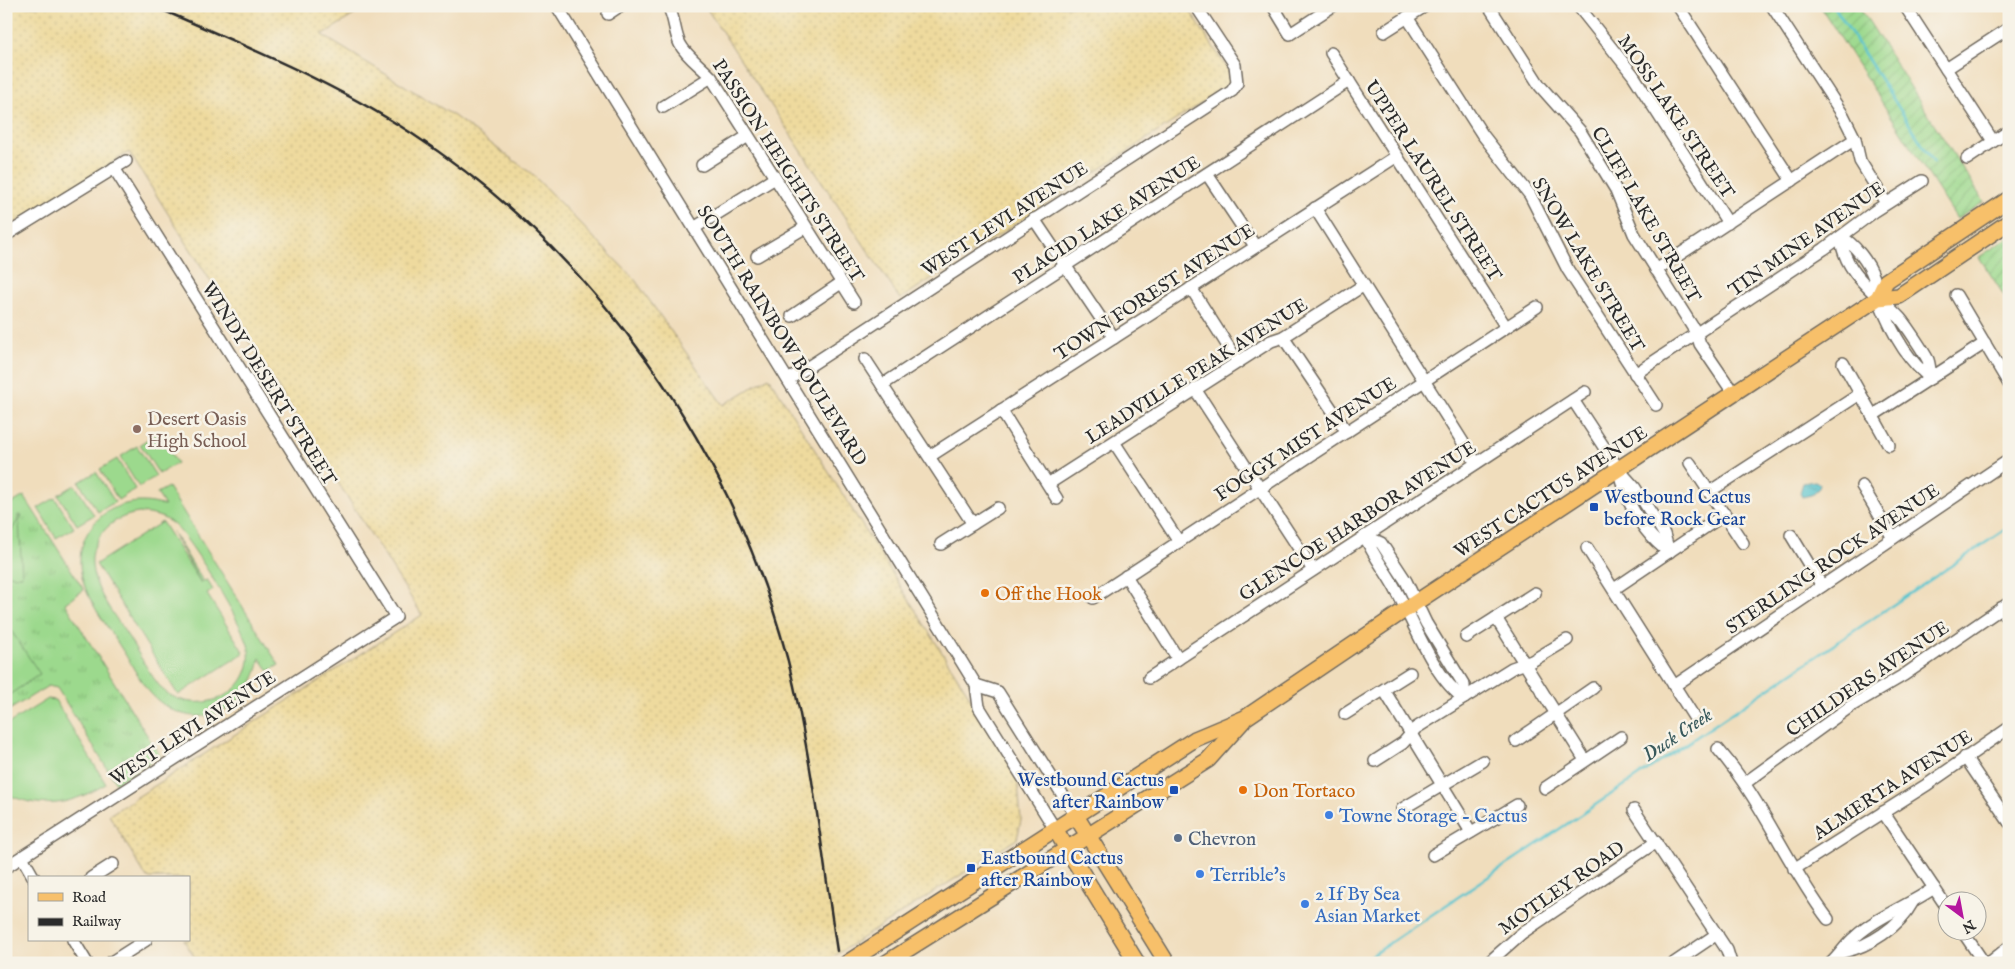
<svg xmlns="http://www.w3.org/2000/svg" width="2015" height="969" viewBox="0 0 2015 969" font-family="'IM FELL English',serif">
<defs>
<pattern id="grass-tufts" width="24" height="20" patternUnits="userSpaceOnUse" patternTransform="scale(1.25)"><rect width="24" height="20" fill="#9cd98d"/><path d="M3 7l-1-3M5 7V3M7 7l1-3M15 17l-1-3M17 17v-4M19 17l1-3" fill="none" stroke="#87ba7a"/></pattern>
<pattern id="sand-dots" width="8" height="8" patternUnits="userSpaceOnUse" patternTransform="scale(1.25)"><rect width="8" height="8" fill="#eeda9e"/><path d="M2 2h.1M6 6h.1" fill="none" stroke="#cb8" stroke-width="1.8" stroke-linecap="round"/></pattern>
<pattern id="garden-furrows" width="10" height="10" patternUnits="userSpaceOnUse" patternTransform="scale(1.25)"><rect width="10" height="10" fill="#9cd98d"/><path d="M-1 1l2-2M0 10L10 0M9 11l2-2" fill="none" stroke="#87ba7a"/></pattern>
<pattern id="water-ripples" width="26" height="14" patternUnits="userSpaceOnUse" patternTransform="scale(1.25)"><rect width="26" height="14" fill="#57c4ce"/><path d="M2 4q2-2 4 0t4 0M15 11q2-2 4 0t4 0" fill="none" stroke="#489fa7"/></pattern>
</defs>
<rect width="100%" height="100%" fill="#f7f3e8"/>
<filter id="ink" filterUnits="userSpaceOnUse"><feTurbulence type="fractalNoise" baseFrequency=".02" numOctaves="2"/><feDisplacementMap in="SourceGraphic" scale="10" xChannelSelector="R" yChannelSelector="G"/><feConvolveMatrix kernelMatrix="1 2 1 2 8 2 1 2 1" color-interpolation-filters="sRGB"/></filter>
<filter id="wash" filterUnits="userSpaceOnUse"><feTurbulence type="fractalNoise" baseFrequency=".0096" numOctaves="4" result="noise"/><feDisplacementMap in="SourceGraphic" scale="20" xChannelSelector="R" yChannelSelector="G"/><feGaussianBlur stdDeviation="1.12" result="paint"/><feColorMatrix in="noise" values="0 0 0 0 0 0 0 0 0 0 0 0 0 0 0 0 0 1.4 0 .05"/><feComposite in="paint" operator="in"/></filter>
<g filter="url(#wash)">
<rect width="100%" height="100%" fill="#f0ddbc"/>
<polygon fill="url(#grass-tufts)" stroke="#64825c" points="24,496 84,590 65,603 160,756 116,783 57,688 48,686 6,712 6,507"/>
<g fill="url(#sand-dots)" stroke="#8c8264">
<polygon points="6,6 368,6 322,35 454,116 532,174 635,280 723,405 769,377 1017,772 1021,820 1017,839 823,963 198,963 184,940 189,940 189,878 147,878 109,815 422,615 129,152 6,228"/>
<polygon points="705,6 1187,6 1232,76 1228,86 900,299"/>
</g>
<g fill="url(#garden-furrows)" stroke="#64825c">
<polygon points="1820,6 1859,6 1984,202 1957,219"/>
<polygon points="2008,238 2009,239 2009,303 1979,257"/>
</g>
<g fill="#9cd98d" stroke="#64825c" fill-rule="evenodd">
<polygon points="158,433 177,463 159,474 140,444"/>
<polygon points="137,446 156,476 139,487 120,457"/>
<polygon points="117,459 135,489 118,500 100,469"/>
<polygon points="96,472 115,502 98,512 79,482"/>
<polygon points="75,485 94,515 77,525 58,495"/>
<path d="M 168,487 L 279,665 L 269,671 L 260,658 C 253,703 207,734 164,705 C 144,692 134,667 121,648 C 101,615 67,579 85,538 C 89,529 96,520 104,514 C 122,501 144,499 165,506 L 157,493 ZM 139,513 C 152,514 164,516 174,525 C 189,536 247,631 249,649 C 254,696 197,718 163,690 C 149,674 139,653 127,635 C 109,606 74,567 103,532 C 112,521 124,515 139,513 Z"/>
<polygon points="55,498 74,528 56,538 38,508"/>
<polygon points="18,515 22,516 19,520 22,576 6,575 6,540 18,520"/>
<polygon points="162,522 201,583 172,531 203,581 207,580 213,590 207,594 244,653 178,695 96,564"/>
<polygon points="6,623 40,674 6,697"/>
<path d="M 48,699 L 55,700 L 106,784 C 72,804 44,811 6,794 L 6,725 Z"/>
</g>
<polygon fill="url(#water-ripples)" stroke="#41787c" points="1815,481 1820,484 1819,488 1811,495 1802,497 1800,493 1803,483"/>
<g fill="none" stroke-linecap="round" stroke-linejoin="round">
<g stroke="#57c4ce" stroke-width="2.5">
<polyline points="1834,6 1934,163"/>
<polyline points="1360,963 2009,527"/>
</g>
</g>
</g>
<g filter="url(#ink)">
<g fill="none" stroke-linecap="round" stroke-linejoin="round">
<defs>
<g id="minor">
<polyline points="557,6 976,685 979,707 1055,829"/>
<path d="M 668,6 C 675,18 674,32 680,44 C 686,56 702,67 711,77 L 854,302"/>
<polyline points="1273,6 1290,34 1333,6"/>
<polyline points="1489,6 1540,86 1580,131 1616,190 1634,234 1697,334 1700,344 1734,394"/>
<polyline points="1578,6 1633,75 1728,223"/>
<polyline points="1678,6 1792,181"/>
<polyline points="1772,6 1843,115 1855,139 1860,161 1886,203"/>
<polyline points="1905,6 1993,141"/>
<polyline points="608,14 620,6"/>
<polyline points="1407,17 1482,134 1530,195 1568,270 1656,405"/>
<polyline points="1384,32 1425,6"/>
<polyline points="1331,53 1506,327"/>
<polyline points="1946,69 2009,28"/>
<polyline points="663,107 711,77"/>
<polyline points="1967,159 2009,131"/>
<polyline points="702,165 748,136"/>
<polyline points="1207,174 1255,246"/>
<polyline points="1315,208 1476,463"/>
<polyline points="1034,219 1114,338"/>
<polyline points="694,228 775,178"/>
<polyline points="6,235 126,161"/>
<polyline points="757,256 806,227"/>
<polyline points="1656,270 1855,139"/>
<polyline points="1191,288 1238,362"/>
<polyline points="1956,295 2009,384"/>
<polyline points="792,316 841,283"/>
<polyline points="1283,337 1347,432"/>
<polyline points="865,359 973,524"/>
<polyline points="1843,363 1889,445"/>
<polyline points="1635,374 1824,249 1875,211 1922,181"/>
<path d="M 1931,378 C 1906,361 1890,328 1879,300 C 1876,293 1876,285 1874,278 C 1869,263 1854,243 1841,237 C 1843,273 1877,294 1900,318 C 1906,325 1924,352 1928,360 C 1930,365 1930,373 1931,378"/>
<polyline points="788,380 1232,91 1237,83 1235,65 1196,6"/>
<polyline points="882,385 1349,81"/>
<polyline points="1195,389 1313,570"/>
<polyline points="1573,400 1619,470 1635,488 1658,524 1664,534 1669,552"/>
<polyline points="1001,410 1057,499"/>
<polyline points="1872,416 1985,343"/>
<polyline points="1114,442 1179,542"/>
<polyline points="930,456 1397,156"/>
<polyline points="1690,463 1743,543"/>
<path d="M 1619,472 C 1627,503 1642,533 1669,552"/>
<polyline points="1048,484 1271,341 1283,337 1364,285"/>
<polyline points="1862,486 1893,538"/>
<polyline points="1709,492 1860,394"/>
<polyline points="1791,535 1822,586"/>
<polyline points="1365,536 1381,543 1406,581 1426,623 1464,685 1464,698"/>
<path d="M 1365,536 C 1373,556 1386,571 1396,590 C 1413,620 1434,679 1464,698"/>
<polyline points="941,544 998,508"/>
<polyline points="1587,548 1694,717"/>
<polyline points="1126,576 1178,659"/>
<polyline points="1614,589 1725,514"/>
<polyline points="1093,598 1537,307"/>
<polyline points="2001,608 2009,621"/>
<polyline points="1496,618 1585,760"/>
<polyline points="1466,637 1535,593"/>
<polyline points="1149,678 1585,392"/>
<polyline points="976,685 998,692 1076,816"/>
<polyline points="1674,686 2009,460"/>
<polyline points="1384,690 1471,832"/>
<polyline points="1345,714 1410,673"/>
<polyline points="1516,741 1593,688"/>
<path d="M 1718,749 C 1763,801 1787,865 1828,919"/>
<polyline points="1965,757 2009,822"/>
<polyline points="1375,761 1403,743 1416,728 1512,668 1532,661 1567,640"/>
<polyline points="1745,783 1851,706 1904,675 2009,603"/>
<polyline points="1545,788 1621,737"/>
<polyline points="1402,809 1483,761"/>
<polyline points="1634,810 1727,950 1731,963"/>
<polyline points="1883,812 1948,909"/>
<polyline points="1433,855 1517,805"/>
<polyline points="22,857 34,878"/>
<polyline points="6,867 396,617 114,168"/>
<polyline points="1794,869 1928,784 2009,728"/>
<polyline points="91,878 113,864"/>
<polyline points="1963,932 1984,963"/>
<polyline points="73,940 87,963"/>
<path d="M 1843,952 C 1870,946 1899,927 1912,903"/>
<polyline points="110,963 146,940"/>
<polyline points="1488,963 1522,933 1656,842"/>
<polyline points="1674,963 1717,934"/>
<path d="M 1831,963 C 1840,955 1846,944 1855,937 C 1878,916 1908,906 1934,888"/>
<polyline points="1989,963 2009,947"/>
</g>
<g id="major">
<polyline points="1878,298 1886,281 2009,199"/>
<polyline points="1076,816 1167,963"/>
<polyline points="1055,829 1137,963"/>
<polyline points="847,963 1195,739 1245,718 1415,603 1878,298 1899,296 2009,222"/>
<polyline points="886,963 1208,760 1243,721"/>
</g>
</defs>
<use href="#minor" stroke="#70695e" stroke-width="14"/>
<use href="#major" stroke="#70695e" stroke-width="18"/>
<use href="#minor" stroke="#fff" stroke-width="11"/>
<use href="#major" stroke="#f7c06b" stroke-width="15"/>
<path stroke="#2b2b2b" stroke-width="2.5" d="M 153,6 C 241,44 331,81 411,133 C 597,254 732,448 788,661 C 812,756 822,855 837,951"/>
</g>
</g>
<circle fill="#8d6e63" stroke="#f7f3e8" stroke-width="2" cx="137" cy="429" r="5"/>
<g fill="#1a4fb4" stroke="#f7f3e8" stroke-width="2">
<rect x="1589" y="502" width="10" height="10" rx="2.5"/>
<rect x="1169" y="785" width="10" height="10" rx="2.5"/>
<rect x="966" y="863" width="10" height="10" rx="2.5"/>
</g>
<g fill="#e8710a" stroke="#f7f3e8" stroke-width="2">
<circle cx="985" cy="593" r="5"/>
<circle cx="1243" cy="790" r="5"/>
</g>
<g fill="#3f7fe0" stroke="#f7f3e8" stroke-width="2">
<circle cx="1329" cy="815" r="5"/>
<circle cx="1200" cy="874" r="5"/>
<circle cx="1305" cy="904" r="5"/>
</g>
<circle fill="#5c6f8a" stroke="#f7f3e8" stroke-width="2" cx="1178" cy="838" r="5"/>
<g text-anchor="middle" stroke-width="5" stroke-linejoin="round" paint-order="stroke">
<g font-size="19" fill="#2b2b2b" stroke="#f7f3e8">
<text transform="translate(1677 116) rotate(56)" y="7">MOSS LAKE STREET</text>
<text transform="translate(789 170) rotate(57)" y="7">PASSION HEIGHTS STREET</text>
<text transform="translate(1434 180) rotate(57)" y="7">UPPER LAUREL STREET</text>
<text transform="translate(1647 214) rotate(60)" y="7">CLIFF LAKE STREET</text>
<text transform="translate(1004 218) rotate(-33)" y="7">WEST LEVI AVENUE</text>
<text transform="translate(1106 219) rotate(-33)" y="7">PLACID LAKE AVENUE</text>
<text transform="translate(1806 238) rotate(-35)" y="7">TIN MINE AVENUE</text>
<text transform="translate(1589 264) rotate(59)" y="7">SNOW LAKE STREET</text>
<text transform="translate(1154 291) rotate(-33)" y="7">TOWN FOREST AVENUE</text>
<text transform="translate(783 335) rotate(58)" y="7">SOUTH RAINBOW BOULEVARD</text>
<text transform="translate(1196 370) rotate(-32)" y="7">LEADVILLE PEAK AVENUE</text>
<text transform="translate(270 383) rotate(58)" y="7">WINDY DESERT STREET</text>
<text transform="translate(1305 438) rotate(-33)" y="7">FOGGY MIST AVENUE</text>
<text transform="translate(1550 491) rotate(-33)" y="7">WEST CACTUS AVENUE</text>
<text transform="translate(1357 520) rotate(-33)" y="7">GLENCOE HARBOR AVENUE</text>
<text transform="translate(1832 558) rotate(-34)" y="7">STERLING ROCK AVENUE</text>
<text transform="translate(1867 678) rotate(-34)" y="7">CHILDERS AVENUE</text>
<text transform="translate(192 727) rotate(-33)" y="7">WEST LEVI AVENUE</text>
<text transform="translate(1892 784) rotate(-33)" y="7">ALMERTA AVENUE</text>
<text transform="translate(1561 887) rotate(-35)" y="7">MOTLEY ROAD</text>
</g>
<g font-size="19" fill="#785e54" stroke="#f7f3e8" text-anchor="start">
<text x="147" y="425">Desert Oasis<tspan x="147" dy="22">High School</tspan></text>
</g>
<g font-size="19" fill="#164399" stroke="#f7f3e8" text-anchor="start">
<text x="1604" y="503">Westbound Cactus<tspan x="1604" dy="22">before Rock Gear</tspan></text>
<text x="1164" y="786" text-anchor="end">Westbound Cactus<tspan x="1164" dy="22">after Rainbow</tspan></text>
<text x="981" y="864">Eastbound Cactus<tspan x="981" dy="22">after Rainbow</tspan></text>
</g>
<g font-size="19" fill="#c56008" stroke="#f7f3e8" text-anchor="start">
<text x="995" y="600">Off the Hook</text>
<text x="1253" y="797">Don Tortaco</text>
</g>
<g font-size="19" fill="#366cbe" stroke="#f7f3e8" text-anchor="start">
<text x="1339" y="822">Towne Storage - Cactus</text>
<text x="1210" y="881">Terrible's</text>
<text x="1315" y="900">2 If By Sea<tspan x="1315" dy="22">Asian Market</tspan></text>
</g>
<g font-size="19" fill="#4e5e75" stroke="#f7f3e8" text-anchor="start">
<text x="1188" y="845">Chevron</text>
</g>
<g font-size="20" font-style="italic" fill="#38595c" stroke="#f7f3e8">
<text transform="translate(1677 734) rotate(-34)" y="7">Duck Creek</text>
</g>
</g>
<rect width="2015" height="969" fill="none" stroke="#f7f3e8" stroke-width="25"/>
<rect x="28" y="876" width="162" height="65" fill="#f7f3e8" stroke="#a5a39c"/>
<rect x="38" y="893" width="25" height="8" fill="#f7c06b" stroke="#a5a39c"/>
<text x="72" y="902" font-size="15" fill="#2b2b2b">Road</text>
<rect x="38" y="918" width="25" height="8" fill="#2b2b2b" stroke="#a5a39c"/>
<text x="72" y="926" font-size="15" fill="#2b2b2b">Railway</text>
<g transform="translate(1962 916) rotate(148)"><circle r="24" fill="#f7f3e8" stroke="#a5a39c"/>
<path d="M0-4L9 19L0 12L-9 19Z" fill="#b5179e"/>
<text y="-8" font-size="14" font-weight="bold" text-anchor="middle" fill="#2b2b2b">N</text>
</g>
</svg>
